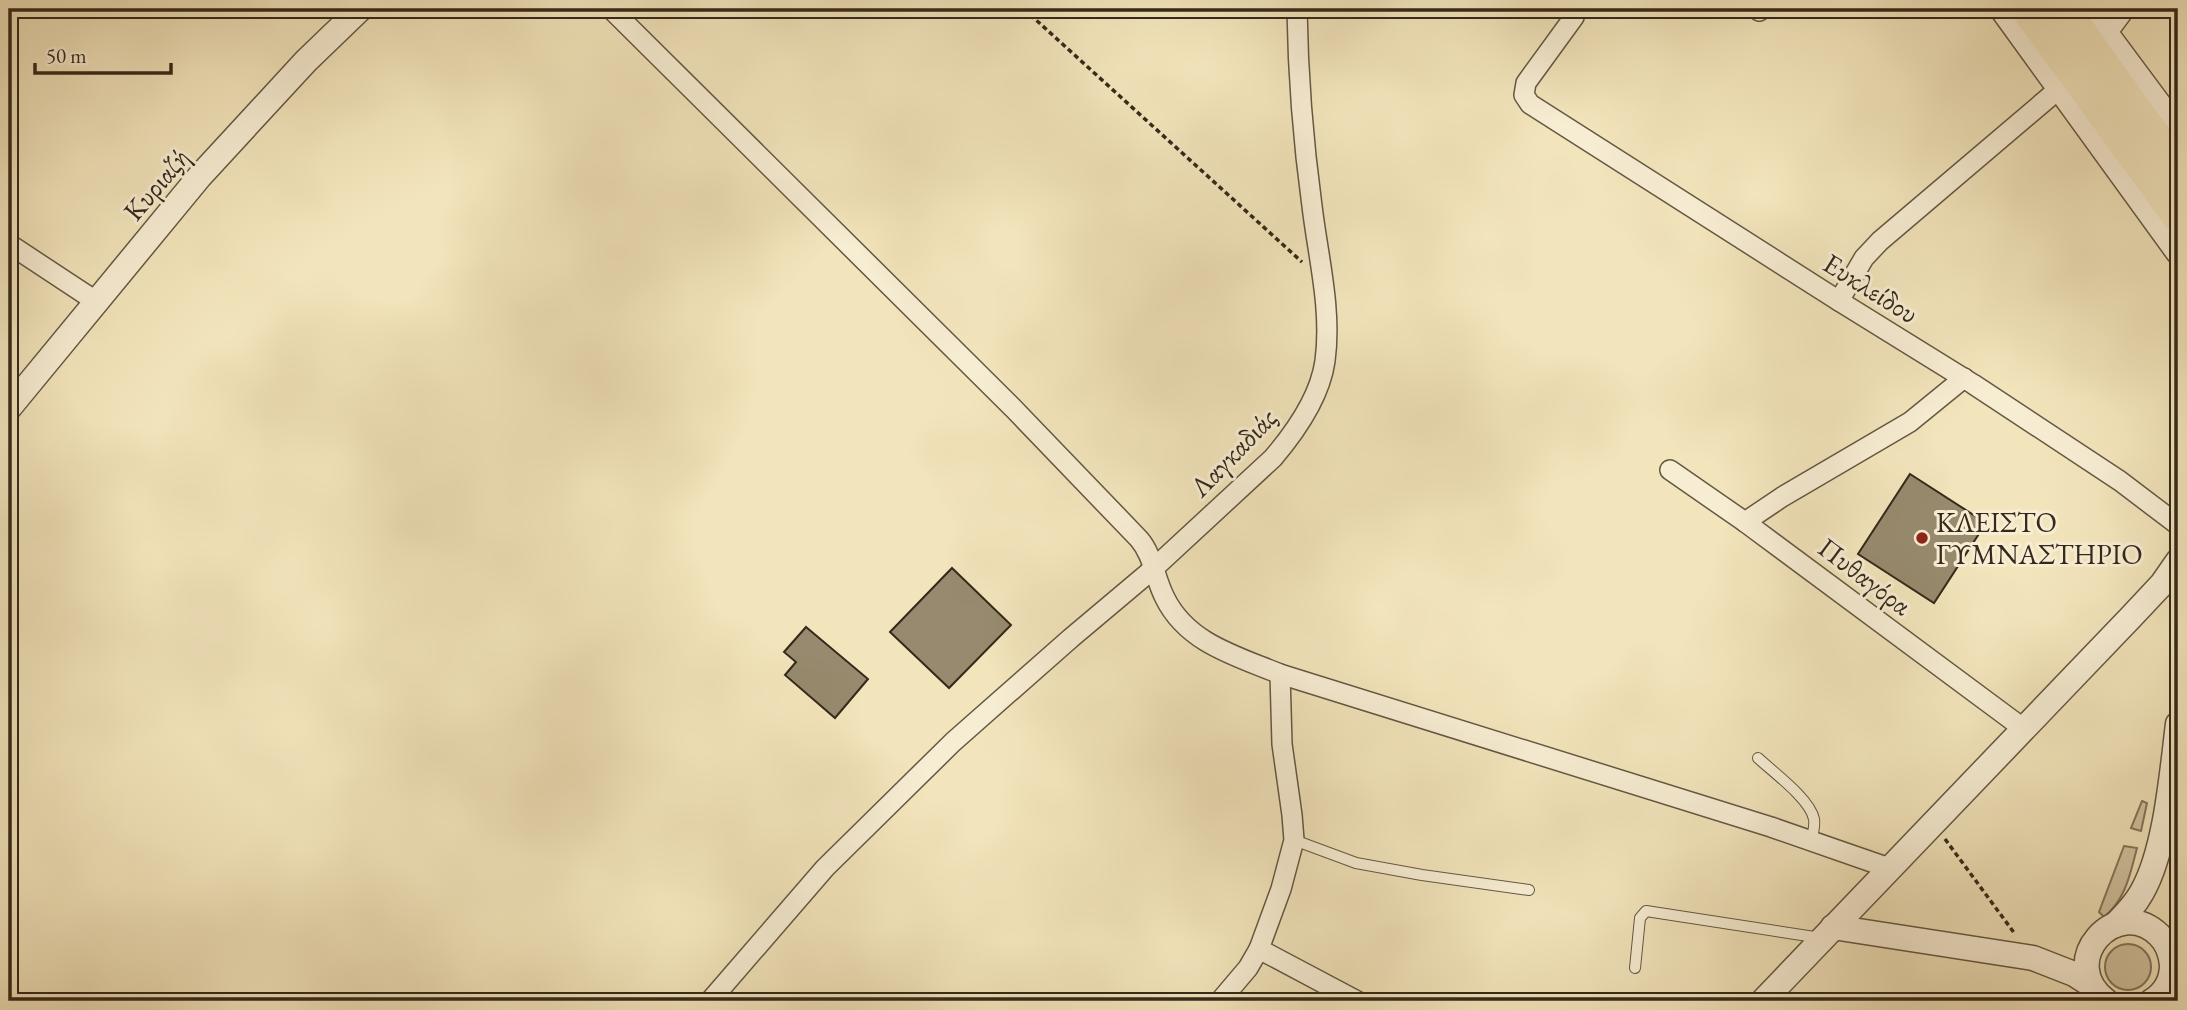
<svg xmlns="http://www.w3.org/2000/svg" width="2187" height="1010" viewBox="0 0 2187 1010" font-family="'EB Garamond',serif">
<rect width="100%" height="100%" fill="#f2e4bb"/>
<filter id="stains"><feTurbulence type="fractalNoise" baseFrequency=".00286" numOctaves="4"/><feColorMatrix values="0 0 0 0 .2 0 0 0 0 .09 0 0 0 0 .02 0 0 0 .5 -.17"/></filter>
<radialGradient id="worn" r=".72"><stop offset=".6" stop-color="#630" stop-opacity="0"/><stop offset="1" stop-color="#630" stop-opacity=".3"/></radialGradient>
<g fill="#d2c4a0" stroke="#83765d" stroke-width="2">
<polygon points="2142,801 2147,803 2141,831 2131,828"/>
<path d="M 2124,846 L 2137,848 C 2130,874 2126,899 2104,917 L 2099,912 Z"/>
<circle cx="2128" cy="967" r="23"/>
</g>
<g fill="#978a6e" stroke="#34291a" stroke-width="2">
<polygon points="1910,474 1986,523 1934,603 1858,554"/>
<polygon points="952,568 1011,625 949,688 890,632"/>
<polygon points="806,627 868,679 835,718 785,675 796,662 784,652"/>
</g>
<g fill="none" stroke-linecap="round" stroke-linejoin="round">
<defs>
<g id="service">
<path d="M 1758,758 C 1773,772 1810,799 1814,819 C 1815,826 1813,834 1811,841"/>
<polyline points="1294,840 1356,863 1422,875 1529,890"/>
<polyline points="1635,968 1640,918 1646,911 1821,938"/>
</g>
<g id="minor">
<path d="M 611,9 L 1014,409 L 1139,539 C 1153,555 1155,579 1165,598 C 1187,643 1236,656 1280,674 L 1771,827 L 1889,868"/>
<polyline points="2091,9 2178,126"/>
<polyline points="1759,11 1762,9"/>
<polyline points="1574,17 1526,83 1524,95 1530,104 1839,301 1973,384 2120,481 2178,525"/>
<polyline points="2108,32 2125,9"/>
<polyline points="9,244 97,302"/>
<polyline points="1839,301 1864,258 1880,241 2060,88"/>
<polyline points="1670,470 1745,522 2024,729"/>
<polyline points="1745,522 1782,497 1910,422 1964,378"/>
<polyline points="1259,949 1357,1001"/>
<path d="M 710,1001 L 825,868 L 953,742 L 1071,638 L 1153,569 L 1273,458 C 1296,431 1320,397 1325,361 C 1332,309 1318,257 1312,206 C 1303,140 1298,75 1297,9"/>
<polyline points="1220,1001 1248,968 1259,949 1281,889 1294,840 1292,815 1282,744 1280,674"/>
</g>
<g id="tertiary">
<polyline points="2002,9 2178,252"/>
<polyline points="9,408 200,176 306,61 360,9"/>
<path d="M 2115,925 C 2125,915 2135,905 2142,892 C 2166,850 2172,772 2178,724"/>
<polyline points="1833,927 2033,958 2074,974 2091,985"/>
<polyline points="1763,1001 2132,616 2162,584 2178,561"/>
<path d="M 2106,1001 C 2055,962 2116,894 2159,935 C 2167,943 2171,953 2172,965 C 2172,980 2165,993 2152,1001"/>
</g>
<g id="primary">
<polyline points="2027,9 2178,216"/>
<polyline points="2064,9 2178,170"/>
</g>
</defs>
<use href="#service" stroke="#645842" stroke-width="12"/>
<use href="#minor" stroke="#645842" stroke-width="22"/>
<use href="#tertiary" stroke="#645842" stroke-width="27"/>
<use href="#primary" stroke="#34291a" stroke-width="34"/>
<g stroke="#34291a" stroke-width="3.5" stroke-dasharray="5 3.5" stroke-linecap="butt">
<polyline points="1024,9 1302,262"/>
<polyline points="1945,839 2015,934"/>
</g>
<use href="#service" stroke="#f7edd3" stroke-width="10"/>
<use href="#minor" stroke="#f7edd3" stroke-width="19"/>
<use href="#tertiary" stroke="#f7edd3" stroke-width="24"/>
<use href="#primary" stroke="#f2e4bb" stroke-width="32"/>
</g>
<circle fill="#8f2418" stroke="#f7edd3" stroke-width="2.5" cx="1922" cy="538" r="7"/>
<g text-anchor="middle" stroke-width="6" stroke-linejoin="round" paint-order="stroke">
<g font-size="28" fill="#34291a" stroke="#f7edd3">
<text transform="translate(156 184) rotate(-50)" y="10">Κυριαζή</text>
<text transform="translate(1871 288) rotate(32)" y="10">Ευκλείδου</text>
<text transform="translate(1233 452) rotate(-46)" y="10">Λαγκαδιάς</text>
<text transform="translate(1865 576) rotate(37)" y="10">Πυθαγόρα</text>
</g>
<g font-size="28" fill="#34291a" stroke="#f7edd3" text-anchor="start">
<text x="1936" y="532">ΚΛΕΙΣΤΟ<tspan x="1936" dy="32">ΓΥΜΝΑΣΤΗΡΙΟ</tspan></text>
</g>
</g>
<rect width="2187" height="1010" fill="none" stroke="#f2e4bb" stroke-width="35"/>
<rect x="10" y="10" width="2166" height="989" fill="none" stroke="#34291a" stroke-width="3.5"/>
<rect x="18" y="18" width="2152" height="975" fill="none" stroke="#34291a" stroke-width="2"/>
<path d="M35 63v10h136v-10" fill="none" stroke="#34291a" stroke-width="3.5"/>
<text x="46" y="63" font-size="21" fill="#34291a" stroke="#f7edd3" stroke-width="5" paint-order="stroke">50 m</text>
<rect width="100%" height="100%" filter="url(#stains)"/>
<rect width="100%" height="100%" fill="url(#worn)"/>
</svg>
